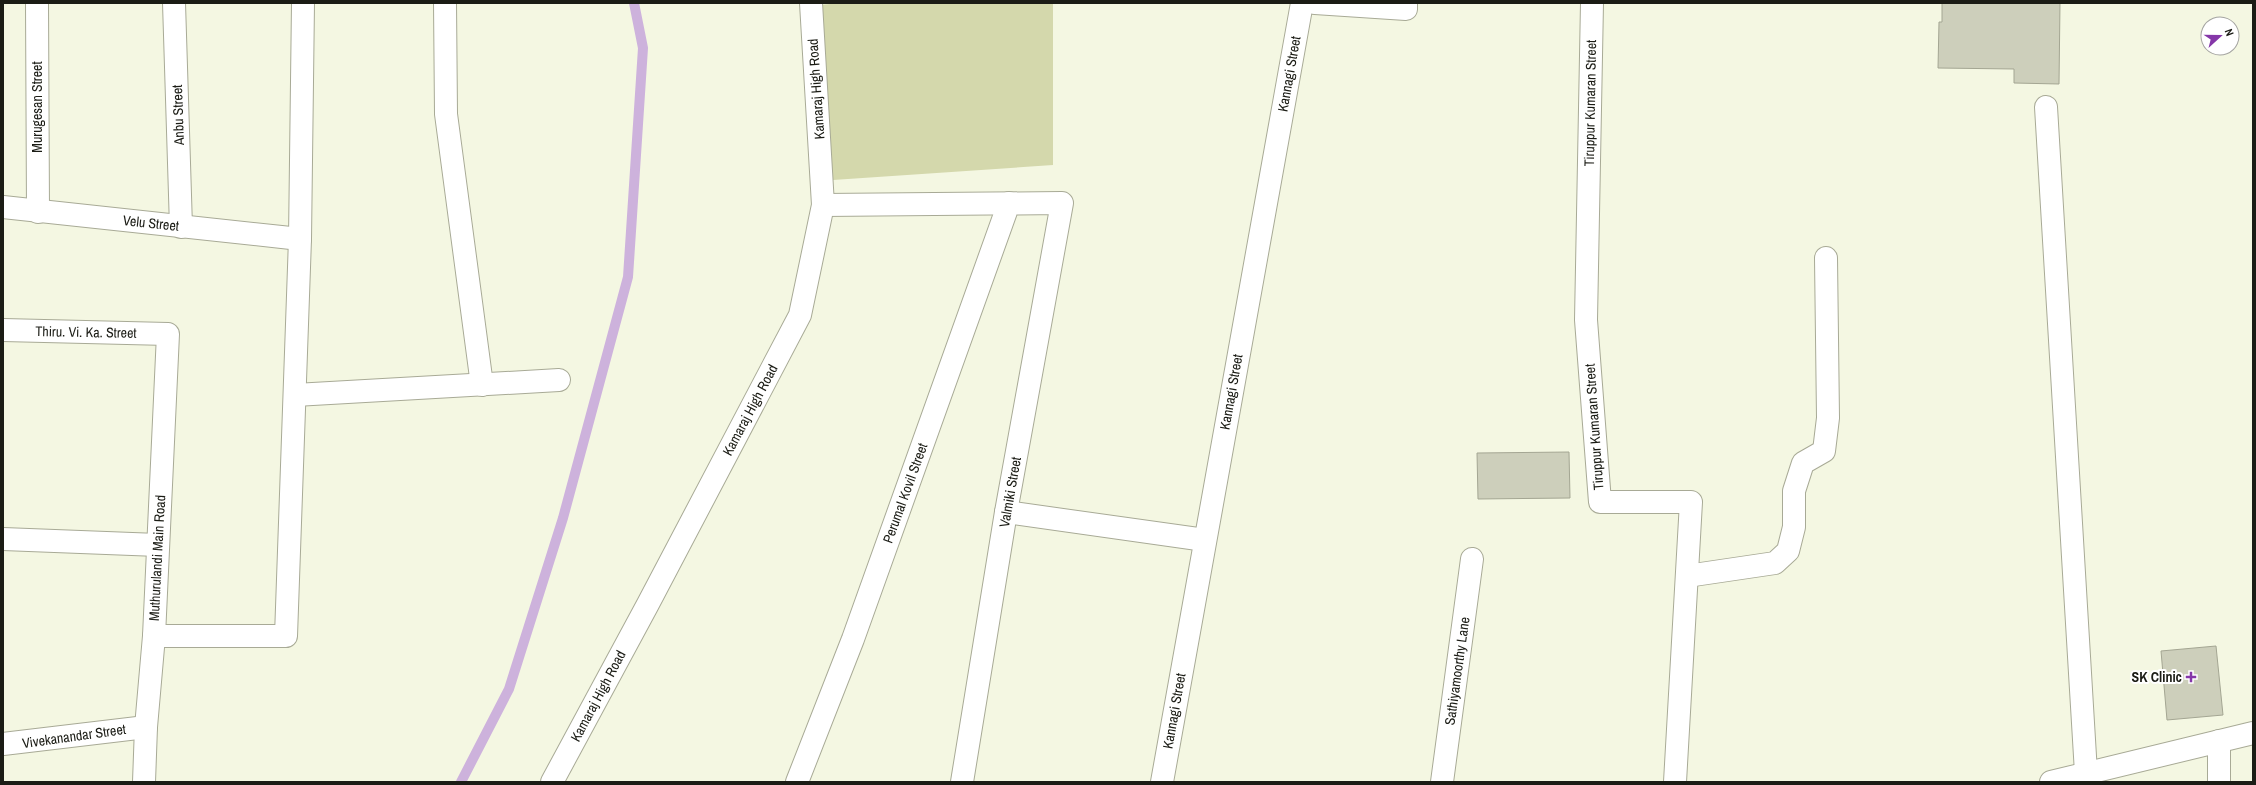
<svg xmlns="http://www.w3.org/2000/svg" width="2256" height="785" viewBox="0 0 2256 785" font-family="'Archivo Narrow',sans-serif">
<rect width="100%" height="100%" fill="#f4f7e2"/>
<polygon fill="#d4d8ac" points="842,3 1053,3 1053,165 833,180 818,5"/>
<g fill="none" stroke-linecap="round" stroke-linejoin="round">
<polyline stroke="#cdb2dc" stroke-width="10" points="461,782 509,689 563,518 628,277 643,48 634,3"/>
</g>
<g fill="#cdcfbb" stroke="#a4a693">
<polygon points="1942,3 2060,3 2059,84 2014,83 2014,69 1938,68 1939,22 1942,22"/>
<polygon points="1569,452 1570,498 1478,499 1477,453"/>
<polygon points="2216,646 2223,715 2167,720 2161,651"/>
</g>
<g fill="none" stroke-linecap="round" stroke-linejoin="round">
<defs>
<g id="minor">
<polyline points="37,3 38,212"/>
<polyline points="174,3 181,227"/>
<polyline points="445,3 446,114 482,385"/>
<polyline points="1315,3 1406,9 1406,3"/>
<polyline points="1592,3 1586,320 1600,502 1691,502 1675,782"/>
<polyline points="2046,107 2086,773"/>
<polyline points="823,205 1062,203 1006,512 962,782"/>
<polyline points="3,207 300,239"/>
<polyline points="3,330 168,334 154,636 146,727 144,782"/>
<polyline points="295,395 559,380"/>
<polyline points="1006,512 1205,540"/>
<polyline points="3,539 158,545"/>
<polyline points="1687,576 1775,563 1788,551 1794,527 1794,491 1803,463 1824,451 1828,418 1826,258"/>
<polyline points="154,636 286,636 300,239 303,3"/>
<polyline points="3,744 146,727"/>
<polyline points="552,782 648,604 800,315 823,205 811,3"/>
<polyline points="797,782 853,639 1009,203"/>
<polyline points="1162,782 1302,3"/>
<polyline points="1442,782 1472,559"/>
<polyline points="2051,782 2253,733"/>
<polyline points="2219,782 2219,741"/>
</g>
</defs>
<use href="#minor" stroke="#a8aa96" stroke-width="24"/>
<use href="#minor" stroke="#fff" stroke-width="22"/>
</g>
<path fill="#8537a8" stroke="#fff" stroke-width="1.5" d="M2189 671h4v4h4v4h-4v4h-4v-4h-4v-4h4z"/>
<g text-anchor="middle" stroke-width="4" stroke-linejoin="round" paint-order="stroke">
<g font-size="14" fill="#1b1c15" stroke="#fff">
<text transform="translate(1289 74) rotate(-80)" y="5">Kannagi Street</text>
<text transform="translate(816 89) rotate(-94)" y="5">Kamaraj High Road</text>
<text transform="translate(1590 103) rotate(-89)" y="5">Tiruppur Kumaran Street</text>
<text transform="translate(37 107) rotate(-90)" y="5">Murugesan Street</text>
<text transform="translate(178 115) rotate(-92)" y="5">Anbu Street</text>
<text transform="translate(151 223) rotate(6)" y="5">Velu Street</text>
<text transform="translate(86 332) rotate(1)" y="5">Thiru. Vi. Ka. Street</text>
<text transform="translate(1231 392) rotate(-80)" y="5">Kannagi Street</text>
<text transform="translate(750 410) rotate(-62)" y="5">Kamaraj High Road</text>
<text transform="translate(1594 427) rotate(-94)" y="5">Tiruppur Kumaran Street</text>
<text transform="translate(1010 492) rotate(-80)" y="5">Valmiki Street</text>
<text transform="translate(905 493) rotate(-70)" y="5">Perumal Kovil Street</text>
<text transform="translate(157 558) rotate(-87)" y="5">Muthurulandi Main Road</text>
<text transform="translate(1457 671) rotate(-82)" y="5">Sathiyamoorthy Lane</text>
<text transform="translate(598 696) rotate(-62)" y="5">Kamaraj High Road</text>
<text transform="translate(1174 711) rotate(-80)" y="5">Kannagi Street</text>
<text transform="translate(74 736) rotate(-8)" y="5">Vivekanandar Street</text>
</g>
<g font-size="14" font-weight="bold" fill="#1b1c15" stroke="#fff" text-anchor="end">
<text x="2182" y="682">SK Clinic</text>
</g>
</g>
<rect width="2256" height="785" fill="none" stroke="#1b1c15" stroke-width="8"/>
<g transform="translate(2220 36) rotate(69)"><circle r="19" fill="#ffffff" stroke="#a4a4a1"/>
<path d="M0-3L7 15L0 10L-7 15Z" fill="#8537a8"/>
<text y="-6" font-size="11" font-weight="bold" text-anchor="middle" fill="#1b1c15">N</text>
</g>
</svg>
